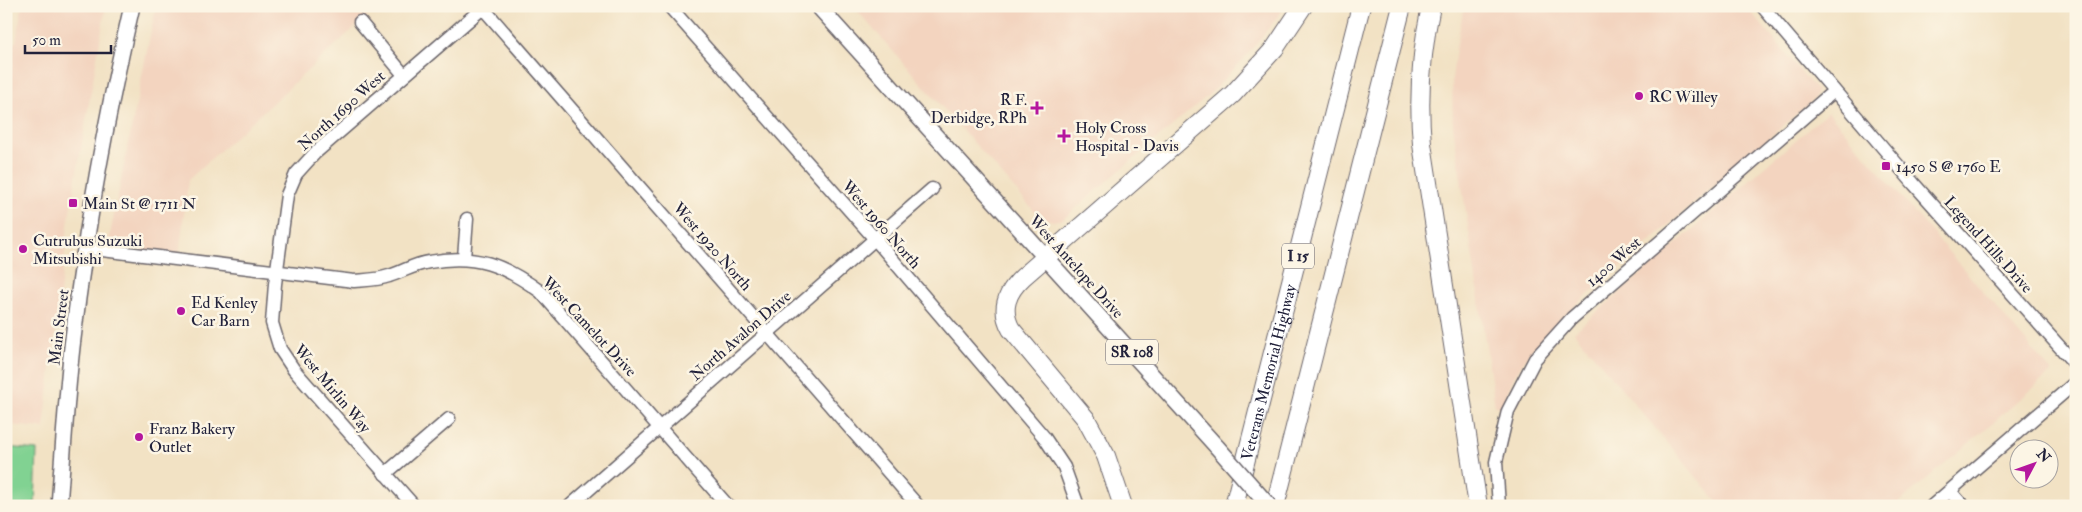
<svg xmlns="http://www.w3.org/2000/svg" width="2082" height="512" viewBox="0 0 2082 512" font-family="'IM FELL Double Pica',serif">
<rect width="100%" height="100%" fill="#fcf5e5"/>
<filter id="ink" filterUnits="userSpaceOnUse"><feTurbulence type="fractalNoise" baseFrequency=".02" numOctaves="2"/><feDisplacementMap in="SourceGraphic" scale="10" xChannelSelector="R" yChannelSelector="G"/><feConvolveMatrix kernelMatrix="1 2 1 2 8 2 1 2 1" color-interpolation-filters="sRGB"/></filter>
<filter id="wash" filterUnits="userSpaceOnUse"><feTurbulence type="fractalNoise" baseFrequency=".0096" numOctaves="4" result="noise"/><feDisplacementMap in="SourceGraphic" scale="20" xChannelSelector="R" yChannelSelector="G"/><feGaussianBlur stdDeviation="1.12" result="paint"/><feColorMatrix in="noise" values="0 0 0 0 0 0 0 0 0 0 0 0 0 0 0 0 0 1.4 0 .05"/><feComposite in="paint" operator="in"/></filter>
<g filter="url(#wash)">
<rect width="100%" height="100%" fill="#f2e2c4"/>
<g fill="#f3d4bf">
<polygon points="22,6 106,6 69,217 44,428 6,425 6,44 16,42"/>
<polygon points="156,6 378,6 188,180 179,256 108,245"/>
<polygon points="853,6 1286,6 1248,54 1213,91 1063,219 1053,221 1042,218 1035,212"/>
<polygon points="1464,6 1746,6 1817,91 1814,99 1560,319 1528,355 1514,377 1501,407 1495,406 1453,126 1452,79 1456,49"/>
<polygon points="1828,112 2052,372 1895,506 1721,506 1574,332"/>
</g>
<polygon fill="#81d292" stroke="#527a66" points="6,447 37,450 35,506 6,506"/>
</g>
<g filter="url(#ink)">
<g fill="none" stroke-linecap="round" stroke-linejoin="round">
<defs>
<g id="minor">
<polyline points="669,6 875,239 1044,437 1064,467 1078,506"/>
<polyline points="1762,6 1914,184 2076,365"/>
<polyline points="483,8 918,506"/>
<polyline points="360,22 404,75"/>
<path d="M 86,248 L 354,281 C 365,280 378,280 389,276 C 402,272 415,264 429,262 C 475,253 504,265 541,292 L 728,506"/>
<polyline points="464,258 467,219"/>
<polyline points="385,474 449,419"/>
<polyline points="1950,491 1963,506"/>
<polyline points="414,506 294,370 280,349 272,323 275,284 287,195 296,174 315,153 485,6"/>
<polyline points="570,506 932,189"/>
<polyline points="1499,506 1496,462 1508,411 1535,359 1572,318 1834,91"/>
<polyline points="1932,506 2076,382"/>
</g>
<g id="major">
<polyline points="818,6 1217,447"/>
<path d="M 59,506 C 63,453 66,400 72,347 C 85,232 106,118 132,6"/>
</g>
<g id="highway">
<path d="M 1431,6 C 1421,52 1418,98 1422,144 L 1478,506"/>
<path d="M 1123,506 L 1106,456 L 1086,419 L 1011,329 C 1000,309 1007,292 1023,277 L 1233,94 L 1275,48 L 1303,6"/>
<path id="s1" d="M 1234,506 L 1361,6"/>
<polyline points="1275,506 1402,6"/>
</g>
</defs>
<use href="#minor" stroke="#6b656b" stroke-width="15"/>
<use href="#major" stroke="#6b656b" stroke-width="18"/>
<use href="#highway" stroke="#6b656b" stroke-width="20"/>
<use href="#minor" stroke="#fff" stroke-width="12"/>
<use href="#major" stroke="#fff" stroke-width="15"/>
<use href="#highway" stroke="#fff" stroke-width="18"/>
<defs>
<polyline id="major-bridge" points="1217,447 1269,506"/>
</defs>
<use href="#major-bridge" stroke="#6b656b" stroke-width="18" stroke-linecap="butt"/>
<use href="#major-bridge" stroke="#fff" stroke-width="15"/>
</g>
</g>
<g fill="#b5179e" stroke="#fcf5e5" stroke-width="2">
<circle cx="1639" cy="96" r="5"/>
<path d="M1034.5 100.5h5v5h5v5h-5v5h-5v-5h-5v-5h5z"/>
<path d="M1061.5 128.5h5v5h5v5h-5v5h-5v-5h-5v-5h5z"/>
<rect x="1881" y="161" width="10" height="10" rx="2.5"/>
<rect x="68" y="198" width="10" height="10" rx="2.5"/>
<circle cx="23" cy="249" r="5"/>
<circle cx="181" cy="311" r="5"/>
<circle cx="139" cy="437" r="5"/>
</g>
<g text-anchor="middle" stroke-width="5" stroke-linejoin="round" paint-order="stroke">
<g fill="#fcf5e5" stroke="#63616e" stroke-width="1">
<rect x="1282" y="243.5" width="32" height="25" rx="4"/>
<rect x="1106" y="339.5" width="52" height="25" rx="4"/>
</g>
<g font-size="15" font-weight="bold" fill="#22223b">
<text x="1298" y="261">I 15</text>
<text x="1132" y="357">SR 108</text>
</g>
<g font-size="16" fill="#22223b" stroke="#fcf5e5" text-anchor="start">
<text x="1649" y="102">RC Willey</text>
<text x="1027" y="105" text-anchor="end">R F.<tspan x="1027" dy="18">Derbidge, RPh</tspan></text>
<text x="1075" y="133">Holy Cross<tspan x="1075" dy="18">Hospital - Davis</tspan></text>
<text x="1896" y="172">1450 S @ 1760 E</text>
<text x="83" y="209">Main St @ 1711 N</text>
<text x="33" y="246">Cutrubus Suzuki<tspan x="33" dy="18">Mitsubishi</tspan></text>
<text x="191" y="308">Ed Kenley<tspan x="191" dy="18">Car Barn</tspan></text>
<text x="149" y="434">Franz Bakery<tspan x="149" dy="18">Outlet</tspan></text>
</g>
<g font-size="16" fill="#22223b" stroke="#fcf5e5">
<text transform="translate(341 110) rotate(-42)" y="6">North 1690 West</text>
<text transform="translate(882 224) rotate(49)" y="6">West 1960 North</text>
<text transform="translate(1989 244) rotate(48)" y="6">Legend Hills Drive</text>
<text transform="translate(713 246) rotate(49)" y="6">West 1920 North</text>
<text transform="translate(1613 261) rotate(-41)" y="6">1400 West</text>
<text transform="translate(1077 266) rotate(48)" y="6">West Antelope Drive</text>
<text transform="translate(590 326) rotate(47)" y="6">West Camelot Drive</text>
<text transform="translate(58 327) rotate(-83)" y="6">Main Street</text>
<text transform="translate(740 335) rotate(-41)" y="6">North Avalon Drive</text>
<text dy="6" stroke="none"><textPath href="#s1" startOffset="138">Veterans Memorial Highway</textPath></text>
<text transform="translate(333 388) rotate(50)" y="6">West Mirlin Way</text>
</g>
</g>
<rect width="2082" height="512" fill="none" stroke="#fcf5e5" stroke-width="25"/>
<g transform="translate(2034 464) rotate(49)"><circle r="24" fill="#fcf5e5" stroke="#a5a1a1"/>
<path d="M0-4L9 19L0 12L-9 19Z" fill="#b5179e"/>
<text y="-8" font-size="14" font-weight="bold" text-anchor="middle" fill="#22223b">N</text>
</g>
<path d="M25 45v8h86v-8" fill="none" stroke="#22223b" stroke-width="2.5"/>
<text x="32" y="45" font-size="15" fill="#22223b" stroke="#fcf5e5" stroke-width="4" paint-order="stroke">50 m</text>
</svg>
